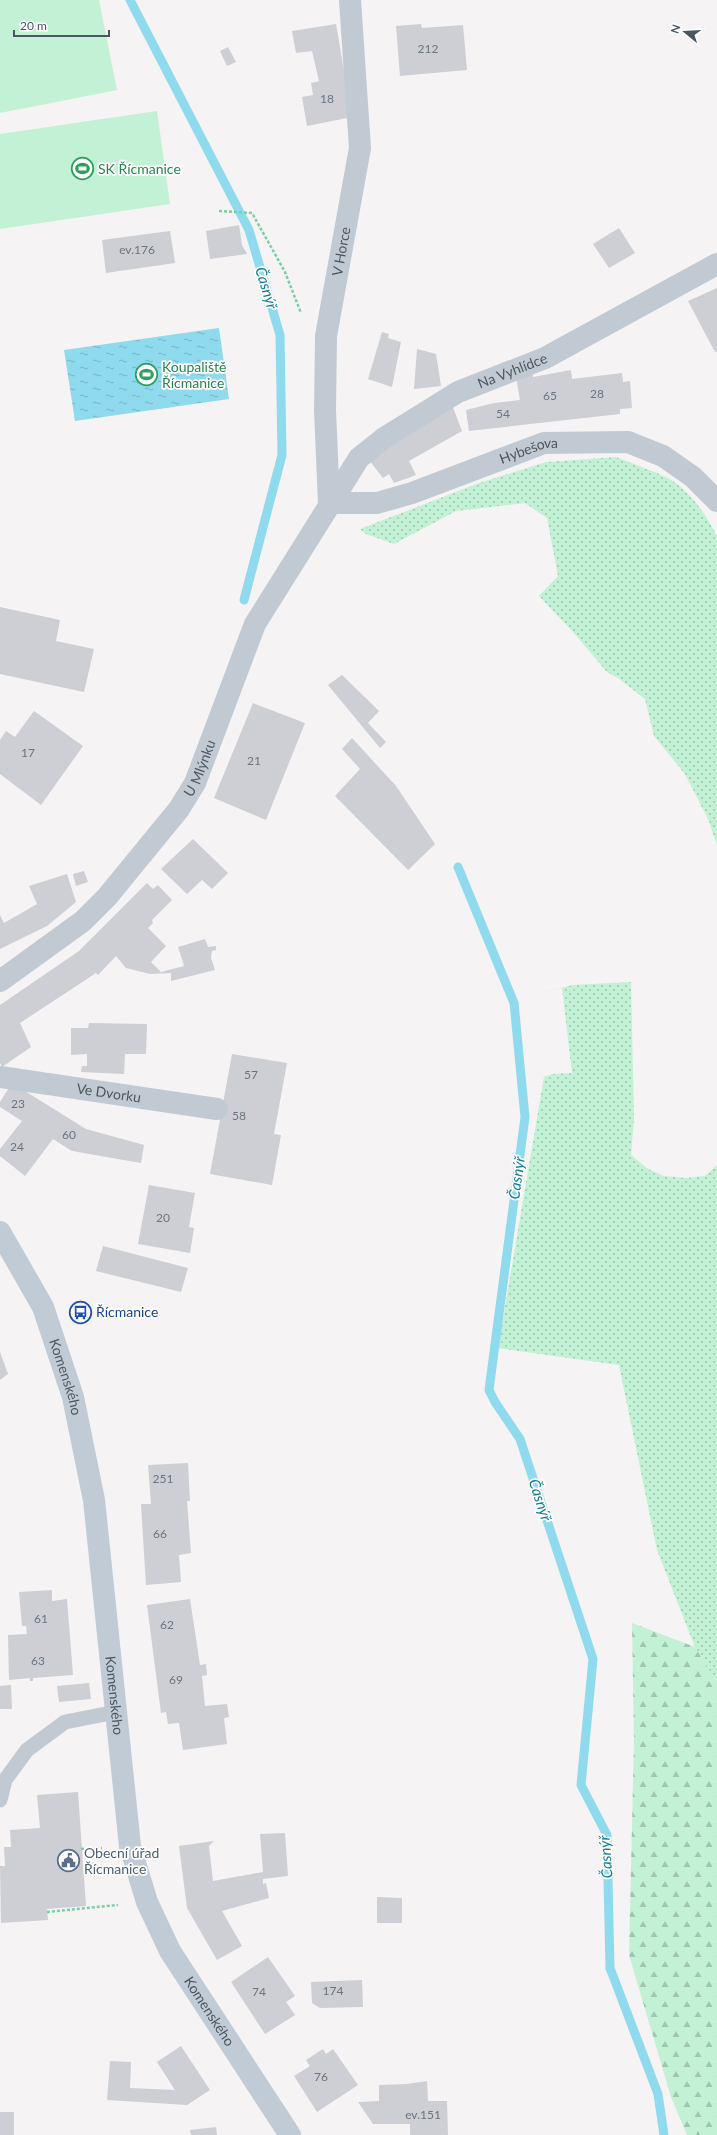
<svg xmlns="http://www.w3.org/2000/svg" width="717" height="2135" viewBox="0 0 717 2135" font-family="Lato,sans-serif">
<defs>
<pattern id="grass-dots" width="8" height="8" patternUnits="userSpaceOnUse"><rect width="8" height="8" fill="#c3f1d5"/><path d="M2 2h.1M6 6h.1" fill="none" stroke="#a0c6b0" stroke-width="1.8" stroke-linecap="round"/></pattern>
<pattern id="forest-firs" width="22" height="20" patternUnits="userSpaceOnUse"><rect width="22" height="20" fill="#c3f1d5"/><path d="M5 1l3.5 6h-7zM16 11l3.5 6h-7z" fill="#a0c6b0"/></pattern>
<pattern id="water-ripples" width="26" height="14" patternUnits="userSpaceOnUse"><rect width="26" height="14" fill="#90daee"/><path d="M2 4q2-2 4 0t4 0M15 11q2-2 4 0t4 0" fill="none" stroke="#78b4c4"/></pattern>
</defs>
<rect width="100%" height="100%" fill="#f5f3f3"/>
<g fill="url(#grass-dots)">
<path d="M 616,457 C 633,464 651,470 668,478 C 688,489 708,516 717,537 L 717,846 L 709,821 L 685,774 L 654,736 L 645,699 L 618,678 L 607,672 L 573,632 L 539,596 L 558,576 L 547,518 L 525,503 L 456,511 L 394,544 L 366,534 L 360,529 L 479,483 L 546,462 Z"/>
<polygon points="631,982 634,1119 631,1155 648,1169 664,1176 685,1178 705,1176 717,1165 717,1683 695,1647 657,1550 619,1365 498,1348 544,1077 552,1074 572,1073 562,988 536,994 573,985"/>
</g>
<polygon fill="url(#forest-firs)" points="632,1623 695,1647 717,1683 717,2135 687,2135 671,2097 629,1955 634,1740"/>
<g fill="#c3f1d5">
<polygon points="0,0 99,0 117,90 0,113"/>
<polygon points="157,111 170,204 0,229 0,134"/>
</g>
<polygon fill="url(#water-ripples)" points="219,328 229,399 75,421 64,350"/>
<g fill="none" stroke-linecap="round" stroke-linejoin="round">
<g stroke="#90daee" stroke-width="9">
<polyline points="130,0 249,230 280,335 282,455 244,600"/>
<polyline points="458,867 514,1003 525,1117 489,1390 495,1402 520,1439 593,1659 581,1785 607,1835 610,1968 658,2094 664,2135"/>
</g>
</g>
<g fill="#cdcfd5">
<polygon points="336,24 352,117 307,126 302,97 313,95 311,83 319,81 312,51 296,53 292,31"/>
<polygon points="421,24 422,28 463,25 467,70 400,76 396,26"/>
<polygon points="228,47 236,62 227,66 220,51"/>
<polygon points="239,225 242,245 247,254 210,259 206,231"/>
<polygon points="619,228 635,253 609,268 593,244"/>
<polygon points="170,231 175,263 106,273 102,240"/>
<polygon points="717,288 717,351 715,352 688,301"/>
<polygon points="382,332 389,334 388,338 401,342 392,387 368,379"/>
<polygon points="417,349 436,354 441,386 414,389"/>
<polygon points="532,370 533,377 571,370 572,379 622,373 623,382 630,381 632,408 620,409 620,414 469,431 466,410 494,403 520,400 516,377"/>
<polygon points="452,405 462,431 409,461 416,475 394,483 389,474 383,478 369,460"/>
<polygon points="0,607 60,620 56,641 94,649 84,692 0,674"/>
<polygon points="342,675 379,711 368,723 386,742 380,748 328,685"/>
<polygon points="253,703 305,723 266,820 214,798"/>
<polygon points="34,711 83,746 41,805 0,774 0,740 6,731 15,737"/>
<polygon points="352,738 396,786 435,844 408,870 335,796 360,769 342,749"/>
<polygon points="193,839 228,873 212,889 202,880 187,894 161,869"/>
<polygon points="84,871 88,882 76,886 73,874"/>
<polygon points="67,874 76,902 47,926 0,949 0,915 4,923 37,904 29,886"/>
<polygon points="147,883 153,889 158,885 172,900 152,920 153,923 148,928 166,946 151,962 161,972 184,966 178,947 205,939 208,947 216,946 216,950 212,951 211,958 215,970 171,981 171,973 150,974 126,968 116,956 98,975 96,973 20,1023 31,1047 2,1067 0,1063 0,1005 79,951"/>
<polygon points="89,1023 147,1024 146,1054 125,1054 124,1074 81,1072 82,1066 87,1066 87,1054 71,1055 71,1028 88,1028"/>
<polygon points="232,1054 287,1063 274,1134 281,1135 272,1185 210,1174"/>
<polygon points="12,1083 86,1129 144,1145 141,1163 72,1151 53,1139 25,1176 0,1156 0,1149 22,1121 0,1107 0,1102"/>
<polygon points="149,1185 195,1193 189,1227 194,1228 190,1253 138,1244"/>
<polygon points="103,1246 188,1268 181,1292 96,1271"/>
<polygon points="0,1352 8,1374 0,1380"/>
<polygon points="188,1463 190,1501 187,1501 191,1553 179,1555 181,1582 146,1585 141,1504 151,1504 148,1465"/>
<polygon points="52,1590 52,1601 67,1599 73,1675 33,1678 33,1681 30,1681 30,1678 9,1680 8,1635 27,1634 26,1626 22,1626 19,1592"/>
<polygon points="190,1599 200,1665 206,1664 207,1675 202,1676 205,1706 227,1704 229,1717 224,1718 227,1744 183,1750 179,1723 168,1724 166,1712 161,1713 147,1605"/>
<polygon points="89,1683 91,1699 59,1702 57,1686"/>
<polygon points="11,1685 12,1709 0,1709 0,1686"/>
<polygon points="78,1792 86,1906 47,1909 48,1920 1,1923 0,1866 5,1866 4,1847 11,1847 10,1830 40,1828 37,1795"/>
<polygon points="285,1833 288,1876 263,1879 263,1884 266,1883 269,1898 222,1911 242,1946 217,1960 187,1908 179,1846 214,1841 209,1846 213,1881 263,1872 260,1834"/>
<polygon points="377,1897 402,1898 402,1923 377,1923"/>
<polygon points="268,1957 295,1996 286,2002 295,2015 265,2034 231,1982"/>
<polygon points="362,1980 363,2007 320,2008 312,2003 311,1982"/>
<polygon points="181,2046 210,2090 187,2105 107,2100 110,2061 131,2062 130,2088 175,2090 157,2062"/>
<polygon points="323,2049 326,2054 333,2049 358,2085 317,2112 294,2076 310,2066 306,2060"/>
<polygon points="427,2081 428,2101 447,2101 448,2135 410,2135 410,2124 373,2124 358,2102 379,2101 379,2085 407,2084"/>
<rect x="0" y="2112" width="14" height="23"/>
<polygon points="216,2127 217,2135 191,2135 190,2130"/>
</g>
<g fill="none" stroke-linecap="round" stroke-linejoin="round">
<g stroke="#7ad0a6" stroke-width="2.5" stroke-dasharray="3 2" stroke-linecap="butt">
<polyline points="219,211 252,213 285,272 301,313"/>
<polyline points="81,1849 102,1848"/>
<polyline points="47,1912 118,1905"/>
</g>
<polyline stroke="#c1cad2" stroke-width="15" points="0,1800 5,1780 27,1750 65,1722 116,1712"/>
<g stroke="#c1cad2" stroke-width="22">
<path id="s1" d="M 329,503 L 325,410 L 326,336 L 360,148 L 350,0"/>
<path id="s2" d="M 329,503 L 377,503 L 412,493 L 544,443 L 628,442 L 663,456 L 693,477 L 717,501"/>
<path id="s3" d="M 0,981 L 83,921 L 107,897 L 179,809 L 195,783 L 255,624 L 359,458 L 384,438 L 458,392 L 545,358 L 717,264"/>
<path id="s4" d="M 0,1077 L 217,1109"/>
</g>
<path stroke="#c1cbd6" stroke-width="22" id="s5" d="M 0,1232 L 43,1307 L 73,1397 L 94,1500 L 130,1846 L 147,1902 L 170,1951 L 290,2135"/>
</g>
<defs>
<symbol id="stadium-ring" viewBox="-11 -11 22 22"><circle r="9.5" fill="#fff" stroke="#2e9e5b" stroke-width="1.5"/><path d="M0-5a6.5 5 0 1 0 0 10a6.5 5 0 1 0 0-10ZM-3.5-1.8h7v3.6h-7Z" fill="#2e9e5b"/></symbol>
<symbol id="bus-ring" viewBox="-11 -11 22 22"><circle r="9.5" fill="#fff" stroke="#1a4fb4" stroke-width="1.5"/><path d="M-5-6H5V4H4V6H2V4H-2V6H-4V4H-5ZM-3.5-4V0h7V-4ZM-3.5 1.2v1.5H-2V1.2ZM2 1.2v1.5H3.5V1.2Z" fill="#1a4fb4"/></symbol>
<symbol id="civic-ring" viewBox="-11 -11 22 22"><circle r="9.5" fill="#fff" stroke="#5c6f8a" stroke-width="1.5"/><path d="M-.6-6.5H3V-4.5H.6V-3L4-1V1h2V6H-6V1h2V-1L-.6-3ZM-1.2 2.5V6h2.4V2.5Z" fill="#5c6f8a"/></symbol>
</defs>
<g fill-rule="evenodd">
<use href="#stadium-ring" x="70" y="156" width="25" height="25"/>
<use href="#stadium-ring" x="134" y="362" width="25" height="25"/>
<use href="#bus-ring" x="68" y="1300" width="25" height="25"/>
<use href="#civic-ring" x="56" y="1848" width="25" height="25"/>
</g>
<g text-anchor="middle" stroke-width="3.5" stroke-linejoin="round" paint-order="stroke">
<g font-size="12" fill="#6b747e">
<text x="428" y="53">212</text>
<text x="327" y="103">18</text>
<text x="137" y="254">ev.176</text>
<text x="597" y="398">28</text>
<text x="550" y="400">65</text>
<text x="503" y="418">54</text>
<text x="28" y="757">17</text>
<text x="254" y="765">21</text>
<text x="251" y="1079">57</text>
<text x="18" y="1108">23</text>
<text x="239" y="1120">58</text>
<text x="69" y="1139">60</text>
<text x="17" y="1151">24</text>
<text x="163" y="1222">20</text>
<text x="163" y="1483">251</text>
<text x="160" y="1538">66</text>
<text x="41" y="1623">61</text>
<text x="167" y="1629">62</text>
<text x="38" y="1665">63</text>
<text x="176" y="1684">69</text>
<text x="333" y="1995">174</text>
<text x="259" y="1996">74</text>
<text x="321" y="2081">76</text>
<text x="423" y="2119">ev.151</text>
</g>
<g font-size="14" fill="#27864d" stroke="#fff" text-anchor="start">
<text x="98" y="174">SK Řícmanice</text>
<text x="162" y="372">Koupaliště<tspan x="162" dy="16">Řícmanice</tspan></text>
</g>
<g font-size="14" fill="#4a5661" stroke="#fff">
<text dy="5" stroke="none"><textPath href="#s1" startOffset="253">V Horce</textPath></text>
<text dy="5" stroke="none"><textPath href="#s3" startOffset="824">Na Vyhlídce</textPath></text>
<text dy="5" stroke="none"><textPath href="#s2" startOffset="209">Hybešova</textPath></text>
<text dy="5" stroke="none"><textPath href="#s3" startOffset="296">U Mlýnku</textPath></text>
<text dy="5" stroke="none"><textPath href="#s4" startOffset="110">Ve Dvorku</textPath></text>
<text dy="5" stroke="none"><textPath href="#s5" startOffset="160">Komenského</textPath></text>
<text dy="5" stroke="none"><textPath href="#s5" startOffset="483">Komenského</textPath></text>
<text dy="5" stroke="none"><textPath href="#s5" startOffset="819">Komenského</textPath></text>
</g>
<g font-size="14" fill="#164399" stroke="#fff" text-anchor="start">
<text x="96" y="1317">Řícmanice</text>
</g>
<g font-size="14" fill="#4e5e75" stroke="#fff" text-anchor="start">
<text x="84" y="1858">Obecní úřad<tspan x="84" dy="16">Řícmanice</tspan></text>
</g>
<g font-size="15" font-style="italic" fill="#0c7c9b" stroke="#fff">
<text transform="translate(266 288) rotate(73)" y="5">Časnýř</text>
<text transform="translate(517 1178) rotate(-82)" y="5">Časnýř</text>
<text transform="translate(540 1500) rotate(72)" y="5">Časnýř</text>
<text transform="translate(606 1857) rotate(-94)" y="5">Časnýř</text>
</g>
</g>
<g transform="translate(685 32) rotate(288)" stroke="#ffffff" stroke-width="3" paint-order="stroke">
<path d="M0-3L7 15L0 10L-7 15Z" fill="#4a5661"/>
<text y="-6" font-size="11" font-weight="bold" text-anchor="middle" fill="#4a5661">N</text>
</g>
<path d="M14 30v6h95v-6" fill="none" stroke="#4a5661" stroke-width="2"/>
<text x="20" y="30" font-size="12" fill="#4a5661" stroke="#ffffff" stroke-width="3" paint-order="stroke">20 m</text>
</svg>
